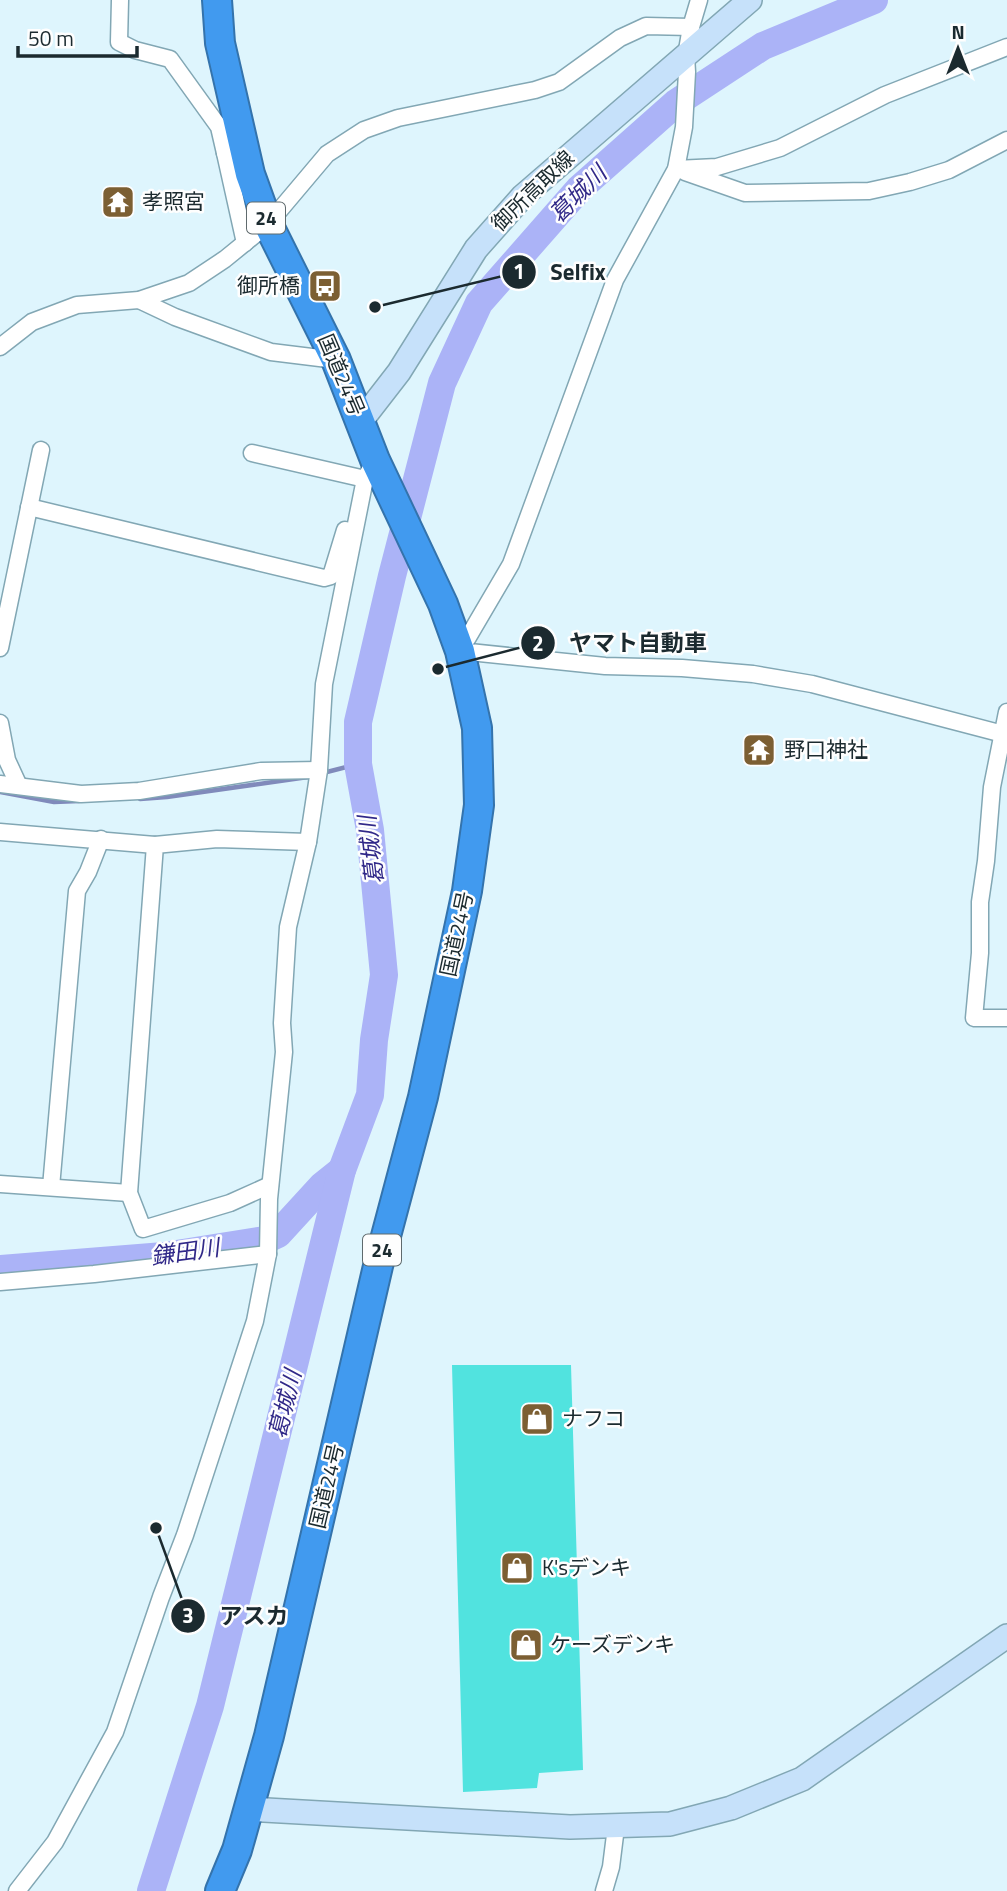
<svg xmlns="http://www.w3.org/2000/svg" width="1007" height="1891" viewBox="0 0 1007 1891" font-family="'Titillium Web','Noto Sans JP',sans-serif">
<rect width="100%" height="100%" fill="#def5fd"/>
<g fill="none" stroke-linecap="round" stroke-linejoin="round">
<g stroke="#808abb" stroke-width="4.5">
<polyline points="323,773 358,764"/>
<polyline points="0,792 54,802 79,801"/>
<polyline points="140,799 167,797 308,777"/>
</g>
<g stroke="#abb3f7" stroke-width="28">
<polyline points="0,1269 164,1256 265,1240 278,1234 322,1186 342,1170"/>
<polyline points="151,1891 210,1706 342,1170 370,1095 374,1040 384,975 370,830 358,764 358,722 392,576 442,383 479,303 579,189 676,103 763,46 874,0"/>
</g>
</g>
<polygon fill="#51e3df" points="452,1365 571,1365 583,1770 539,1773 537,1788 463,1792"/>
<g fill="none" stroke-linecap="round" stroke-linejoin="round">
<defs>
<g id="street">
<polyline points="120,0 119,42 135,50 170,59 219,127 225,153 243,150"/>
<polyline points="699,0 691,27 686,56 687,72 684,127 676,169 615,280 511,564 460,651 605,666 682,668 753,674 812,684 1007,735"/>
<polyline points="225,153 245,243"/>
<polyline points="676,169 717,167 780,148 885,95 1007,47"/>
<polyline points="685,172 745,193 869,191 910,182 949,170 1007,140"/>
<polyline points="139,300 175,317 271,352 336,360"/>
<polyline points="0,347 32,322 77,305 139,300 189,283 225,259 268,224 327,154 364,130 398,118 535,90 559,82 620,38 646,26 691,27"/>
<polyline points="252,453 365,479"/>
<polyline points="29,507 324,578 331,576 345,530"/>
<polyline points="0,648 41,450"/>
<polyline points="1007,712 992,787 986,861 980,902 980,953 974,1018 1007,1018"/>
<polyline points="0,723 7,760 19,786"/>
<polyline points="0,784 81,794 139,791 261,771 319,770"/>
<polyline points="0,832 155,845"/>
<polyline points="0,1184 129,1193"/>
<polyline points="270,1185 230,1203 143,1229 129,1193 155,845 217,839 308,842"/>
<polyline points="51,1187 77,891 88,872 101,839"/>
<polyline points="0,1282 94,1274 268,1254"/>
<polyline points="17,1891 55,1842 115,1732 161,1597 185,1535 255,1321 268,1254 269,1199 284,1052 282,1023 288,927 308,842 319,770 324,684 365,479 375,460"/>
<polyline points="604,1891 611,1867 616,1827"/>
</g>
<g id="secondary">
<polyline points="361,421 399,372 476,249 523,196 750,0"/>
<polyline points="247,1809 570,1827 670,1824 731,1808 802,1779 1007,1636"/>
</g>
<polyline id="highway" points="217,0 220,43 250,174 268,224 336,360 375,460 443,604 460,651 477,728 479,805 467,891 423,1097 378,1266 269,1736 237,1850 220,1891"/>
</defs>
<use href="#street" stroke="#82a7b4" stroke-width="19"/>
<use href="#secondary" stroke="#82a7b4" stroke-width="26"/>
<use href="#highway" stroke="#3473ac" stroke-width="32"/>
<use href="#street" stroke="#fff" stroke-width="16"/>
<use href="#secondary" stroke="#c6e1fa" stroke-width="23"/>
<use href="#highway" stroke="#419aef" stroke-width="28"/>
</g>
<defs>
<symbol id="temple-square" viewBox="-11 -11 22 22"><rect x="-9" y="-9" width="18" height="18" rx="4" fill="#7c5f33" stroke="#fefefe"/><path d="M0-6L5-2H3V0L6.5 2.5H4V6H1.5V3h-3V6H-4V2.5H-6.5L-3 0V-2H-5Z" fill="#fff"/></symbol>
<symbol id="bus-square" viewBox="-11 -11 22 22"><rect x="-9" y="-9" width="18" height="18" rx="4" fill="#7c5f33" stroke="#fefefe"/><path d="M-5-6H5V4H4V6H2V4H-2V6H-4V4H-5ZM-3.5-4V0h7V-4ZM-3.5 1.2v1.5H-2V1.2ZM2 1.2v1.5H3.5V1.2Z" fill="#fff"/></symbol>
<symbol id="shop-square" viewBox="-11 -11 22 22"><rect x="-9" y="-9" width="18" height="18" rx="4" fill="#7c5f33" stroke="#fefefe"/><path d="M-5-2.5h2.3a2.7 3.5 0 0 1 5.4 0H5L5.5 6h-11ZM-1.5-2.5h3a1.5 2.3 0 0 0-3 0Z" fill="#fff"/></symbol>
</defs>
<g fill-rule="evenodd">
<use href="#temple-square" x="99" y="183" width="38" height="38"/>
<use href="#bus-square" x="306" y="267" width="38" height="38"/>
<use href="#temple-square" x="740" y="731" width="38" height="38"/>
<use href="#shop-square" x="518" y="1400" width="38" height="38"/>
<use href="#shop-square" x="498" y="1549" width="38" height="38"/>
<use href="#shop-square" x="507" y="1626" width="38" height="38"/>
</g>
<g text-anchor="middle" stroke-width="5" stroke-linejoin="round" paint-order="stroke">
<g fill="#fefefe" stroke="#5f6a6d" stroke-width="2">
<rect x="247" y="202.5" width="38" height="31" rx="5"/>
<rect x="363" y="1234.5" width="38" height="31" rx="5"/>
</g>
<g font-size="19" font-weight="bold" fill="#1b2a2f">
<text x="266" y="225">24</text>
<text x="382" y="1257">24</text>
</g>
<g font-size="21" fill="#1b2a2f" stroke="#fefefe">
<text transform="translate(533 191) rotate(-44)" y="7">御所高取線</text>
<text transform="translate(341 375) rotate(67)" y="7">国道24号</text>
<text transform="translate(457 934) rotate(-78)" y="7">国道24号</text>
<text transform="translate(327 1486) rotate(-77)" y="7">国道24号</text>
</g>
<g font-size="21" fill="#1b2a2f" stroke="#fefefe" text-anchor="start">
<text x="142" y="209">孝照宮</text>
<text x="300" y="293" text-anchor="end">御所橋</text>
<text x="784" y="757">野口神社</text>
<text x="562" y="1426">ナフコ</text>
<text x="542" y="1575">K'sデンキ</text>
<text x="550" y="1652">ケーズデンキ</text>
</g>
<g font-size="23" font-style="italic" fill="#302888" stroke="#fefefe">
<text transform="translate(578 194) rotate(-45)" y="8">葛城川</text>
<text transform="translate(371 850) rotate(-97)" y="8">葛城川</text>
<text transform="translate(185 1252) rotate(-8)" y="8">鎌田川</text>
<text transform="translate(285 1404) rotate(-76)" y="8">葛城川</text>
</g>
</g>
<path fill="none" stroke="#1b2a2f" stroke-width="2.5" d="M375 307L519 272M438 669L538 643M156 1528L188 1616"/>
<g fill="#1b2a2f" stroke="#fefefe" stroke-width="2.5">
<circle cx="375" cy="307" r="7"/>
<circle cx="438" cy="669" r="7"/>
<circle cx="156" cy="1528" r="7"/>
<circle cx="519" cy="272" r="18"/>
<circle cx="538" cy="643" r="18"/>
<circle cx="188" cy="1616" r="18"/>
</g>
<g font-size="21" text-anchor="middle" font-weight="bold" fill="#fff">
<text x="519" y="279">1</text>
<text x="538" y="651">2</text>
<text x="188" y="1623">3</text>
</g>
<g font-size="23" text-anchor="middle" font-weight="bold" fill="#1b2a2f" stroke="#fefefe" stroke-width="5" stroke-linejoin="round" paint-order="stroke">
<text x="578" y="280">Selfix</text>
<text x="638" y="651">ヤマト自動車</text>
<text x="254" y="1624">アスカ</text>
</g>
<g transform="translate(958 49)" stroke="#fefefe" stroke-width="5" paint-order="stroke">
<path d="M0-5L12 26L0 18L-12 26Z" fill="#1b2a2f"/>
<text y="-10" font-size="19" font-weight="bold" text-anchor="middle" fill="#1b2a2f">N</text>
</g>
<path d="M18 46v10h119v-10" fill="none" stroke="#1b2a2f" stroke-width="3.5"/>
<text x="28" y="46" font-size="21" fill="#1b2a2f" stroke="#fefefe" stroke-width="5" paint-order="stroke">50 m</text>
</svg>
